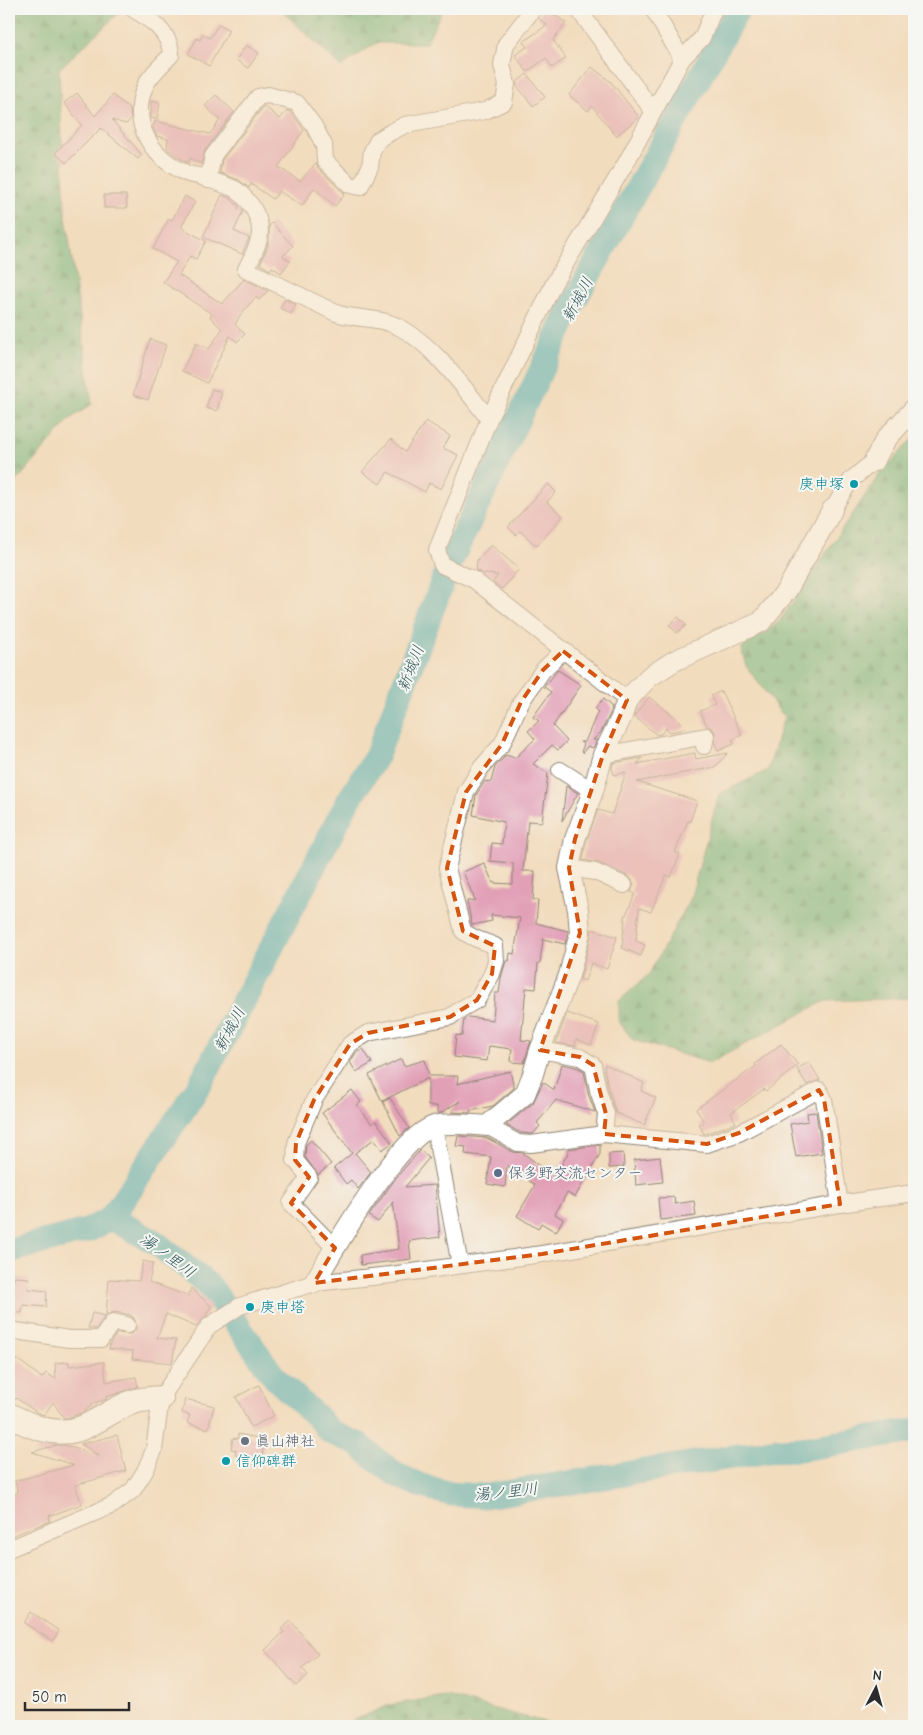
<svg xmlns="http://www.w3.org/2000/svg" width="923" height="1735" viewBox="0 0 923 1735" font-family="'Comic Neue','Klee One',sans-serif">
<defs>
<pattern id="forest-firs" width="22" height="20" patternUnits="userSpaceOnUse" patternTransform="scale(1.25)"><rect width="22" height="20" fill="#66b682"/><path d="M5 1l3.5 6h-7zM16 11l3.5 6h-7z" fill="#54946b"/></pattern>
</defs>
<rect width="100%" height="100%" fill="#f6f6f2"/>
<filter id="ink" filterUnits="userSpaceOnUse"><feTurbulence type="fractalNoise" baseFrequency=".02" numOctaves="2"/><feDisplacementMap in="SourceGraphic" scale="10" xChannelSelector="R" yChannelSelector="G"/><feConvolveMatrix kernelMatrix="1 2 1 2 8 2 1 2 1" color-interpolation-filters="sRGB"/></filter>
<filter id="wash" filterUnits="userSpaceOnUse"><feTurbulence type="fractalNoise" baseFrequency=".0096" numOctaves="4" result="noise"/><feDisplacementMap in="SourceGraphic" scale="20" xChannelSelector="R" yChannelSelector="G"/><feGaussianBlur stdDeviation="1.12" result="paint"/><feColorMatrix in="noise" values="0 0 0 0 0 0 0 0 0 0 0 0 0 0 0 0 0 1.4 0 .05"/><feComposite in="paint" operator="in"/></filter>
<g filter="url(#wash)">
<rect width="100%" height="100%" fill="#f2dcbe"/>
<g fill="url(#forest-firs)" stroke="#487056">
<polygon points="9,9 123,9 59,69 65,210 92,404 70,419 9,490"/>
<polygon points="280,9 443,9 426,43 376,43 341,67"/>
<polygon points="914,437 914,998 825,1001 710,1063 633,1040 619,1022 619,1001 649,974 690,900 719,794 768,770 784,717 746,666 741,649 779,622 879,475"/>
<polygon points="445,1696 560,1726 341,1726 389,1705"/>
</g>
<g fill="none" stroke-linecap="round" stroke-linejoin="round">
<g stroke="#40afbc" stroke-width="25">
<polyline points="111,1218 155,1242 210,1286 275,1378 317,1417 330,1432 360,1445 374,1458 397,1475 419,1485 451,1494 486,1496 776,1450 801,1449 914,1431"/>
<polyline points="9,1251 89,1230 111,1218 199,1086 347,803 377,755 449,565 572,305 738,9"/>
</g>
</g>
<g id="blocks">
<g fill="#e2a0b7">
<polygon points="543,9 547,9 566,23 553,40 566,58 552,68 546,58 527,72 515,55 527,47 523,42 547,25 538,18"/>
<polygon points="219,24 229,30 209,66 188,54 197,38 200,40 203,34 210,38"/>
<polygon points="246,45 259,53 248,68 236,60"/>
<polygon points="592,67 611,82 639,117 616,136 592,106 588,111 569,95"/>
<polygon points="527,74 545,97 533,106 517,86 517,82"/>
<polygon points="77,93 95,116 113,95 130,109 131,119 126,124 112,120 142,155 138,159 101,128 66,163 55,153 82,125 64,103"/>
<polygon points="216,95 234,112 205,150 201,164 190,158 189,163 178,157 167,148 168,139 157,136 153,127 155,121 210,134 220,120 205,106"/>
<polygon points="151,101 160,103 157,119 151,118"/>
<polygon points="264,106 280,119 287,111 291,112 304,130 278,167 300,181 316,163 318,168 345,194 335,206 314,188 302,206 279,191 273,199 251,184 249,188 239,180 220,173 222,160"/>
<polygon points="104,195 126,195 127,208 104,208"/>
<polygon points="222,195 231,199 239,207 238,209 243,211 234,231 249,238 242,254 203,237"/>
<polygon points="185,196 195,202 182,225 182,228 206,241 196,259 190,256 179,275 222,304 244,279 268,291 259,300 256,297 240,315 235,325 245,334 237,342 230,336 207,383 182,371 196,343 209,349 222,329 210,317 212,314 163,282 177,262 153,249 169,218 172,220"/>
<polygon points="272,223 293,246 283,256 290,261 281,273 272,267 270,270 260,264 267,248 269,239 269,225"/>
<polygon points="285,299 296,305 291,314 280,308"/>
<polygon points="150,339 166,345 148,400 133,395"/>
<polygon points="212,389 222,392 217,411 206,408"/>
<polygon points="426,421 450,436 443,448 458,455 441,489 429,483 425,492 388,472 380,484 362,472 391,439 405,452"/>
<polygon points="548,484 556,492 547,502 563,516 537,546 520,531 516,535 508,527"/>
<polygon points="491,545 519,569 502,589 493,582 498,575 483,574 476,570 477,560"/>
<polygon points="678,617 686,625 677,633 669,625"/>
<polygon points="558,670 581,685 553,726 567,741 558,750 552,745 533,764 548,773 542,822 528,821 523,871 535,871 533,900 538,900 536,923 568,931 565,944 543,939 540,963 538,963 536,989 526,988 521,1040 531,1041 524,1063 511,1062 512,1049 489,1046 487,1061 454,1057 456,1035 462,1036 464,1019 468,1017 493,1020 495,993 499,993 501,978 506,961 509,961 510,953 514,954 520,918 491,915 492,921 472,925 467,901 475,900 463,872 484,863 493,883 513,884 513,863 490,861 492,843 502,844 504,822 473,815 476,795 485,781 491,782 495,767 506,755 515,758 535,739 528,731 539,721 533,717 551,692 544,687"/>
<polygon points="721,691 742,735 732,740 734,744 718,751 715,744 715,733 713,729 707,726 700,711 715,705 711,696"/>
<polygon points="649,697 675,717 685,727 681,730 670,732 666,728 661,734 657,735 634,716"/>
<polygon points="603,699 612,707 611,712 601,732 593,740 597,740 593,748 588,746 582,753 581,752 584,744 580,742 585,742 598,711 595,708"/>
<polygon points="695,753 696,759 728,753 715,767 637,782 697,801 690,822 688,821 675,852 680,854 671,877 666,875 651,912 639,908 636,941 645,945 641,956 622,948 625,917 635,894 631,892 634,884 632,880 628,876 599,863 583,860 586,842 598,810 612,814 626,772 614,775 612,768 613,763 642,758 637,764"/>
<polygon points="566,786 578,793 562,821"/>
<polygon points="592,929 617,937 607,969 591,963 585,981 580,979 591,936"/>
<polygon points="567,1013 599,1024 591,1045 576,1039 575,1046 556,1043"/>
<polygon points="781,1044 798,1065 766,1091 764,1089 731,1113 736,1123 704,1134 699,1124 704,1122 696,1109 756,1066 755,1064"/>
<polygon points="363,1049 372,1063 356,1072 350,1062 356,1053"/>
<polygon points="401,1059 404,1066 425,1060 429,1076 458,1076 457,1084 510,1071 514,1088 493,1106 470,1111 470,1113 451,1112 460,1101 441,1113 437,1113 437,1106 428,1106 428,1078 382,1101 369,1075"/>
<polygon points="809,1062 820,1080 807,1085 797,1069"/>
<polygon points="562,1064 576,1067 584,1071 588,1093 595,1112 556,1100 537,1123 540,1126 533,1134 521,1133 506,1125 533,1103 543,1082 554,1090"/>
<polygon points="605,1064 644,1083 641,1091 656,1098 644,1125 616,1113 608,1087 604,1067"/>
<polygon points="352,1090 361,1102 357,1105 372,1124 376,1121 392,1143 382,1150 374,1139 355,1153 371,1172 358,1189 351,1180 346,1184 334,1168 352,1153 322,1113"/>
<polygon points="390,1098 409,1128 400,1136 383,1102"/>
<polygon points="816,1112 822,1153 796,1157 790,1124 808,1121 807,1113"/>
<polygon points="458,1136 487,1138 513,1152 523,1153 555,1177 568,1153 568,1149 600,1145 600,1154 575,1197 567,1193 555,1214 563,1219 556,1232 541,1223 538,1229 517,1216 535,1185 507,1165 505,1187 487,1184 491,1157 465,1154 466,1147 456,1146"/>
<polygon points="311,1140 331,1164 318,1175 305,1157 306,1145"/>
<polygon points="420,1150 429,1158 405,1187 435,1185 440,1237 409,1241 411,1259 361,1265 360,1255 399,1249 393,1202 378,1222 369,1216 395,1179"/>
<polygon points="623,1153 624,1167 609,1168 609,1154"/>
<polygon points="660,1157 663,1182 636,1185 634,1160"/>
<polygon points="674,1197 675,1204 694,1201 696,1216 660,1220 658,1198"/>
<polygon points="143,1261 153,1263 149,1282 188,1296 191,1288 211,1306 206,1316 196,1327 166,1314 157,1338 176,1340 172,1363 132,1359 133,1351 109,1349 110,1344 117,1333 131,1334 135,1331 137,1327 134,1318 130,1315 115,1312 106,1315 109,1279 139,1281"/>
<polygon points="14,1277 29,1278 28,1289 47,1291 46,1307 23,1305 22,1313 9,1312 9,1280 14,1280"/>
<polygon points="92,1313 105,1316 96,1329 88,1328"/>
<polygon points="17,1359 42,1378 46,1373 56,1379 55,1363 69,1362 69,1366 104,1362 106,1382 136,1377 138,1387 106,1397 107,1399 94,1403 84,1412 68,1418 64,1418 53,1402 44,1415 38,1413 16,1398 13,1402 9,1401 9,1370"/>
<polygon points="259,1385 274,1416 251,1427 236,1397"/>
<polygon points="185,1399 214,1406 208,1429 187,1423 190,1415 182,1413"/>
<polygon points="238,1434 258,1438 257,1443 264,1444 262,1456 255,1455 254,1458 235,1455 236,1450 231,1449 233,1438 238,1439"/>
<polygon points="117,1435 126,1471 75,1485 82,1504 49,1516 50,1521 11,1536 9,1528 9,1495 18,1493 15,1481 74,1465 32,1452 57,1445 64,1445 99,1456 81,1444"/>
<polygon points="31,1612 59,1631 53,1641 24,1623"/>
<polygon points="291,1621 318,1654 302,1668 308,1675 296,1686 265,1650 284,1632 281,1629"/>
</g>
</g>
</g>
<g filter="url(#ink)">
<use href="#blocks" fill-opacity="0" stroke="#8e8474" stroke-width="1"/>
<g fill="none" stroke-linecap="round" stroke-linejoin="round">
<defs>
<g id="minor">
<path d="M 133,9 C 150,19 171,33 171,55 C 163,64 152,73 146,84 C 129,121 150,156 184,172 C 189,175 194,175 199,176 C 210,180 224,184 235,189 C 241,193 247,200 251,205 C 268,231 258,245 246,269 L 336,313 C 353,319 372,317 389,323 C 427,335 464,388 489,419"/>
<polyline points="578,9 653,111"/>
<polyline points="653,9 682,59"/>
<polyline points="208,180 213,156 258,97 268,95 297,103 314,126 324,145 325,161 350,185 360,187 370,167 372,151 378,140 391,132 405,125 485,111 504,102 507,84 502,65 506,44 533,9"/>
<polyline points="832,510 851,480 874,461"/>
<polyline points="627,700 474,580 442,565 437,550 489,419 554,283 627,161 682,59 702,38 714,9"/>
<polyline points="603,755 706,736 704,746"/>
<polyline points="560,770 593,791"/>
<polyline points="569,868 595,872 624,885"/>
<polyline points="540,1050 580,1057 593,1065 598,1090 606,1114 604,1134"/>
<polyline points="434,1126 460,1265"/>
<polyline points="487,1126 518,1143 531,1144 604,1134 707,1144 739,1133 819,1090 824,1099 840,1204"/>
<path d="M 335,1248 L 291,1203 L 309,1177 L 295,1160 L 296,1143 L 314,1100 L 350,1044 L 368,1033 L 450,1017 L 461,1009 L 477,1000 L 492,974 L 496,961 L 495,946 C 484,941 472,939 463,931 L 447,868 L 466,792 L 481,768 L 502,744 L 521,702 L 543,670 L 563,651"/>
<polyline points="9,1330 69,1339 101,1339 113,1322 127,1325"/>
<polyline points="9,1549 113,1505 133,1490 145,1471 154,1450 161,1398 209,1326 240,1306 314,1283 391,1275 542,1254 840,1204 914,1193"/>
</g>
<g id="tertiary">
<polyline points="874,461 886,439 914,409"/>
<path d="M 314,1283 C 334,1249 398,1137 434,1126 C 446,1122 474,1125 487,1126 L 525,1094 L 533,1074 L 540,1050 L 569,975 L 580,933 L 578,910 L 569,868 L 575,839 L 593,791 L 603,755 L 622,716 L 627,700 L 649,677 L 674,661 L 761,622 L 787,590 L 832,510"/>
</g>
<path id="secondary" d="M 9,1415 C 30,1426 54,1437 79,1429 C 95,1424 113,1409 130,1403 C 139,1399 151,1399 161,1398"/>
</defs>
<use href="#minor" stroke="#8e8474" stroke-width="18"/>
<use href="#tertiary" stroke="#8e8474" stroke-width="22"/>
<use href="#secondary" stroke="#8e8474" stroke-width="26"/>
<use href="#minor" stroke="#fff" stroke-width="16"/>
<use href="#tertiary" stroke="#fff" stroke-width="20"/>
<use href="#secondary" stroke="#fff" stroke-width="24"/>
</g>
</g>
<path d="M0 0H923V1735H0ZM 563,651 L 627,700 L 603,755 L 575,839 L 569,868 L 580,933 L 540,1050 L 580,1057 L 593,1065 L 606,1114 L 604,1134 L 707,1144 L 739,1133 L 819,1090 L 824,1099 L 840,1204 L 542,1254 L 314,1283 L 335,1248 L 291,1203 L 309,1177 L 295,1160 L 296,1143 L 314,1100 L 350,1044 L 368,1033 L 450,1017 L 477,1000 L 492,974 L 495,946 L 463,931 L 447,868 L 466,792 L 502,744 L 521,702 L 543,670 Z" fill="#f2dcbe" fill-opacity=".55" fill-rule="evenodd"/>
<path fill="none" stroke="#d5540f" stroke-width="4" stroke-dasharray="10 6" stroke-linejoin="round" d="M 563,651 L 627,700 L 603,755 L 575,839 L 569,868 L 580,933 L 540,1050 L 580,1057 L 593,1065 L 606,1114 L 604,1134 L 707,1144 L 739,1133 L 819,1090 L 824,1099 L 840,1204 L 542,1254 L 314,1283 L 335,1248 L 291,1203 L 309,1177 L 295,1160 L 296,1143 L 314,1100 L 350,1044 L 368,1033 L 450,1017 L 477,1000 L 492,974 L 495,946 L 463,931 L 447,868 L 466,792 L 502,744 L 521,702 L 543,670 Z"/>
<g fill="#0f9aa8" stroke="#f6f6f2" stroke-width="2">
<circle cx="854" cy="484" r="5"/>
<circle cx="250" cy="1307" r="5"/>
<circle cx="226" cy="1461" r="5"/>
</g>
<circle fill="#5c6f8a" stroke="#f6f6f2" stroke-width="2" cx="498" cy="1173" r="5"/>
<circle fill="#6b7280" stroke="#f6f6f2" stroke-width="2" cx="245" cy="1441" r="5"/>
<g text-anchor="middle" stroke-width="4" stroke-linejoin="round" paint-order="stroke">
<g font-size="15" fill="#0d838f" stroke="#f6f6f2" text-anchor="start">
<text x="844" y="489" text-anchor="end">庚申塚</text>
<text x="260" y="1312">庚申塔</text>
<text x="236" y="1466">信仰碑群</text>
</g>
<g font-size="15" fill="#4e5e75" stroke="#f6f6f2" text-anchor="start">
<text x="508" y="1178">保多野交流センター</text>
</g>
<g font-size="15" fill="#5b616d" stroke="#f6f6f2" text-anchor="start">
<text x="255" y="1446">眞山神社</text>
</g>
<g font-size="16" font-style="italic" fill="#32595e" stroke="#f6f6f2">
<text transform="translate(577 299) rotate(-62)" y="6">新城川</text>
<text transform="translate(410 668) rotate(-69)" y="6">新城川</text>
<text transform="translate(229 1029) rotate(-62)" y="6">新城川</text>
<text transform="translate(168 1255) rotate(36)" y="6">湯ノ里川</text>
<text transform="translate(506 1491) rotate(-6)" y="6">湯ノ里川</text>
</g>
</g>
<rect width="923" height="1735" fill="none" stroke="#f6f6f2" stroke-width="30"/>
<g transform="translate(876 1688) rotate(6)" stroke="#f6f6f2" stroke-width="4" paint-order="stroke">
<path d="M0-4L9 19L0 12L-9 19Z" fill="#2b2b2b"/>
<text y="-8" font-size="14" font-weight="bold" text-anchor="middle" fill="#2b2b2b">N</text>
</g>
<path d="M25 1702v8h104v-8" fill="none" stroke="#2b2b2b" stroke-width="2.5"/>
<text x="32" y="1702" font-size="15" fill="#2b2b2b" stroke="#f6f6f2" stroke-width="4" paint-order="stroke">50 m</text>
</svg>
